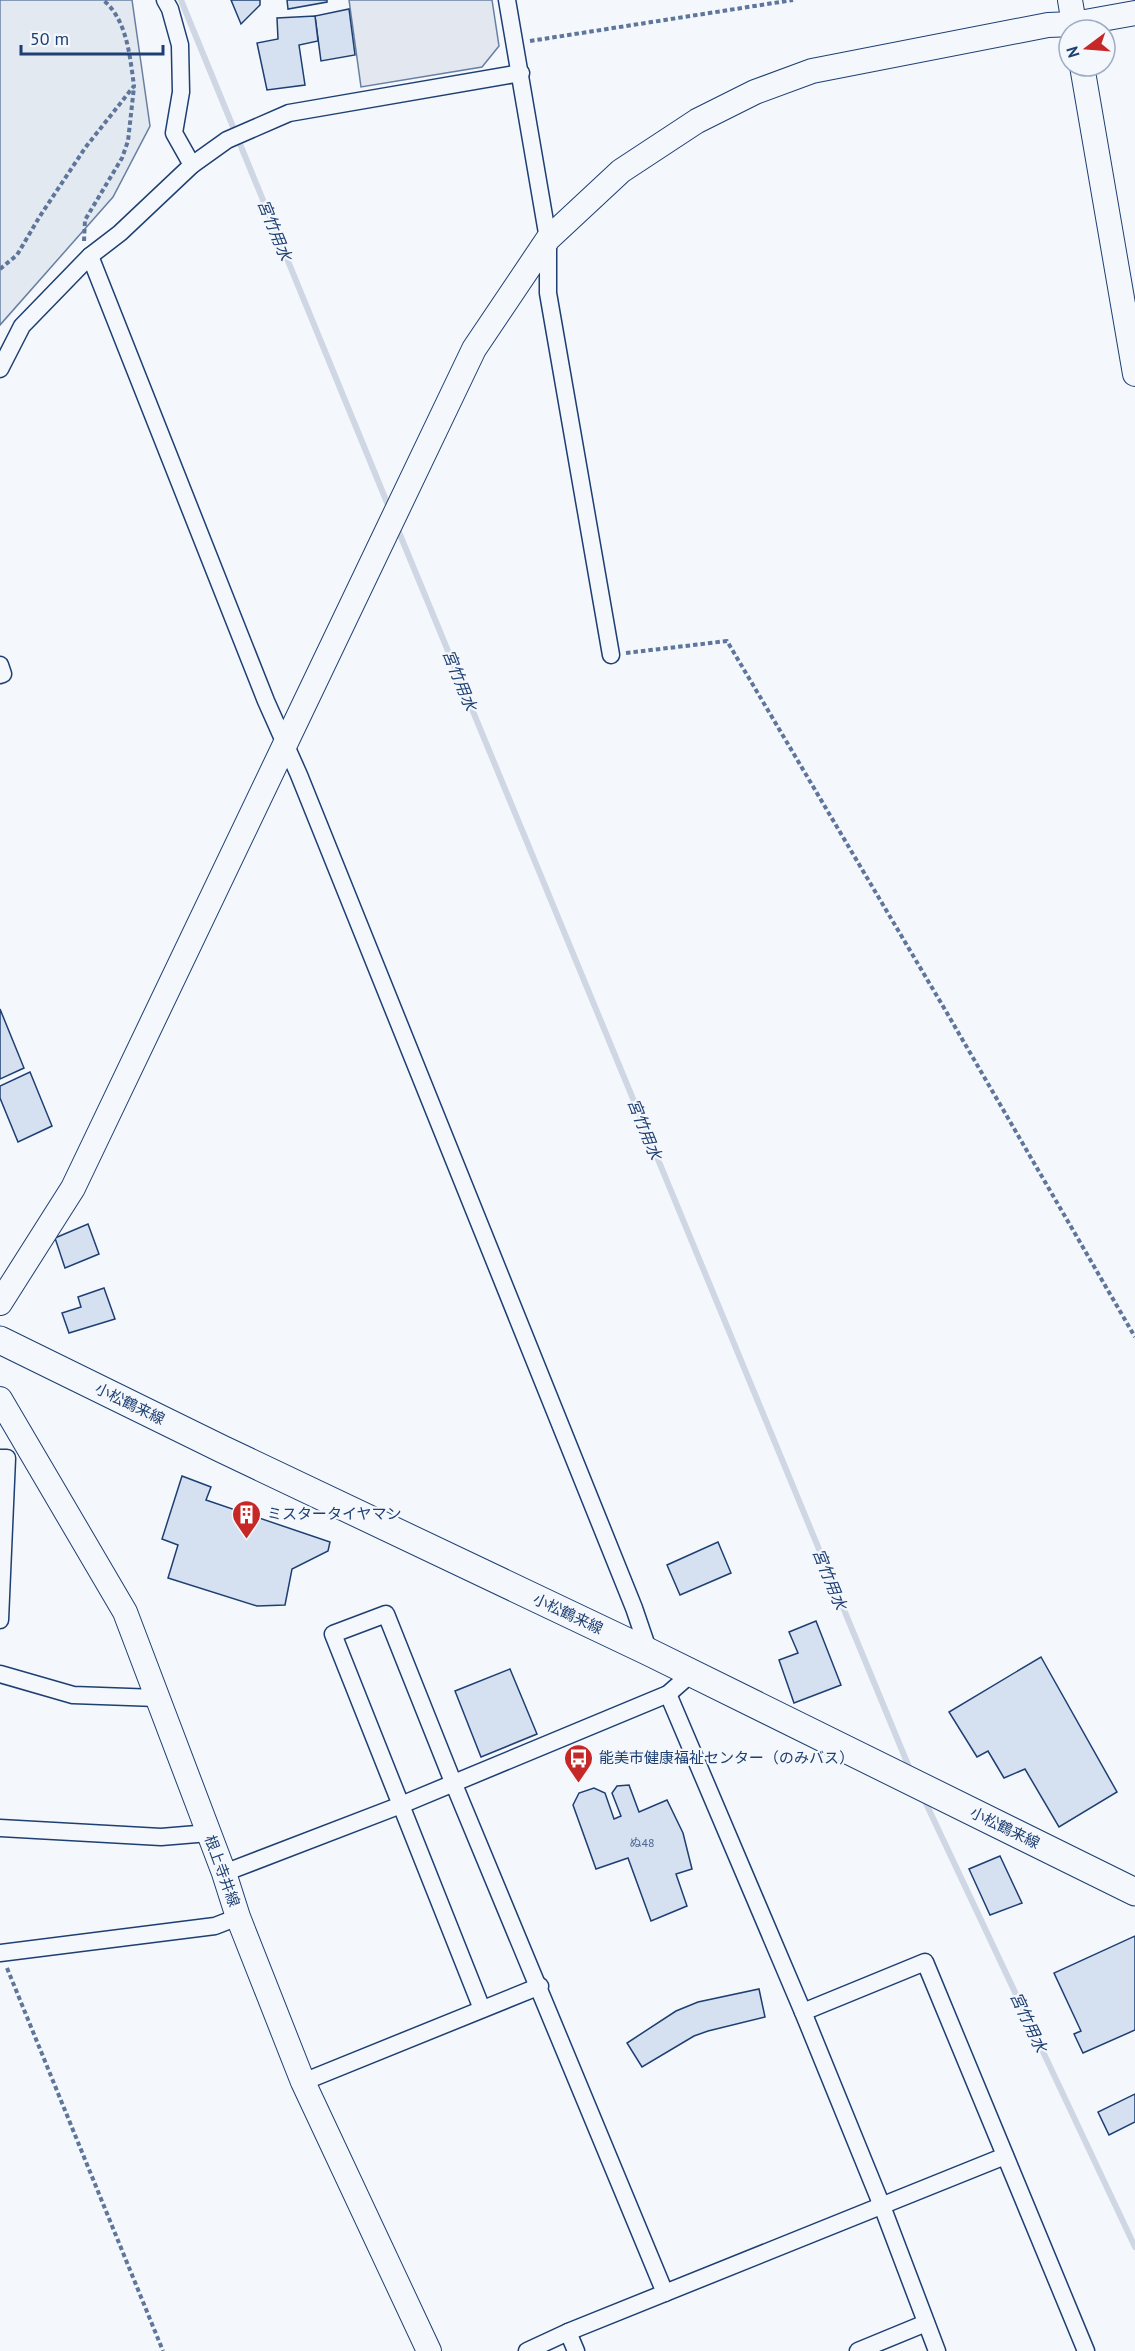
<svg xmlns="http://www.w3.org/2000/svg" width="1135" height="2351" viewBox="0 0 1135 2351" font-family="'PT Sans','Noto Sans JP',sans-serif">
<rect width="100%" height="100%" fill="#f4f7fb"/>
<polygon fill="#e3e9f0" stroke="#687fa3" stroke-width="1.5" points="0,0 132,0 150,126 113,197 0,325"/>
<polygon fill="#e3e8f0" stroke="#687fa3" stroke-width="1.5" points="349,0 492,0 499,46 482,67 361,87"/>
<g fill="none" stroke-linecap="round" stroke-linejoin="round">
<g stroke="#cfd7e4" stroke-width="6">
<polyline points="181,0 390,510"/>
<polyline points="396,525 911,1772"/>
<polyline points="923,1797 1135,2247"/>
</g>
</g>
<g fill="#d5e0f0" stroke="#1d3f73" stroke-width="1.5">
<polygon points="231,0 260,0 260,5 241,24"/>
<polygon points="287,0 327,0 327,2 288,9"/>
<polygon points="349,9 355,55 321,61 315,16"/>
<polygon points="315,16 318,41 299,45 305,85 267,90 257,43 278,39 277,18"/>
<polygon points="0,1009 24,1068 0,1079"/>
<polygon points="30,1072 52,1126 18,1142 0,1098 0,1086"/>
<polygon points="88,1224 99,1254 65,1268 55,1238"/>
<polygon points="104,1288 115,1319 69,1333 62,1313 81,1307 78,1297"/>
<polygon points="182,1476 211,1487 206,1500 330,1542 328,1551 292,1569 285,1605 257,1606 168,1578 178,1545 162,1539"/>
<polygon points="718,1542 731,1573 680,1595 667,1565"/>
<polygon points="816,1621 841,1685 794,1703 779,1660 798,1653 789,1632"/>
<polygon points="1041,1657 1117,1792 1059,1827 1025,1769 1004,1778 988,1751 977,1757 949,1712"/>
<polygon points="510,1669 537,1734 481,1757 455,1691"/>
<polygon points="629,1785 639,1812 667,1800 683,1833 692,1869 676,1874 687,1906 651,1921 628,1858 596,1869 573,1805 579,1793 594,1788 605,1793 614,1819 621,1816 612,1793 617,1786"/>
<polygon points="1000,1856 1022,1903 990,1915 969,1869"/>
<polygon points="1135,1936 1135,2030 1083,2053 1074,2034 1081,2031 1054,1973"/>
<polygon points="759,1989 765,2017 708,2031 694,2036 642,2067 627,2043 676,2011 698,2002"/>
<polygon points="1135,2094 1135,2122 1109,2135 1098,2112"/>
</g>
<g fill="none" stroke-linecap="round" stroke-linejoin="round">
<defs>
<g id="street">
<polyline points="165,0 170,9 180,45 181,92 174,133 192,165"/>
<polyline points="507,0 548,239 548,293 611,655"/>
<polyline points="90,256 266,701 299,775 634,1608 649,1652"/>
<polyline points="0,369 22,326 90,256 120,233 192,165 227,140 289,113 521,73"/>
<polyline points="0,665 3,674 0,675"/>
<polyline points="0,1458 7,1458 0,1620"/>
<polyline points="0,1674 73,1695 157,1698"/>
<polyline points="668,1694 803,2012 882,2206 937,2351"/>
<polyline points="0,1828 161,1837 209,1833"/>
<polyline points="224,1873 401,1805 668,1694 692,1673"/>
<polyline points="0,1953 215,1926 238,1917"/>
<polyline points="482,2009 333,1634 386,1614 453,1782 665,2293"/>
<polyline points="803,2012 925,1962 1086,2351"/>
<polyline points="303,2082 540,1986"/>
<polyline points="568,2332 576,2351"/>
<polyline points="527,2351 568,2332 1005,2156"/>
<polyline points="858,2351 926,2323"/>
</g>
<g id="secondary">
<polyline points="1070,0 1075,30"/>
<polyline points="1082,66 1135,374"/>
<polyline points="0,1303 73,1188 474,349 548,239 621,171 697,121 755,92 812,71 1048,25 1074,24 1135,13"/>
<polyline points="0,1399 125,1612 224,1873 238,1917 303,2082 429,2351"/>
</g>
<polyline id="primary" points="0,1340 222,1449 649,1652 1135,1892"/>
</defs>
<use href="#street" stroke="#1d3f73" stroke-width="19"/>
<use href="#secondary" stroke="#1d3f73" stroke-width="26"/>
<use href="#primary" stroke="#1d3f73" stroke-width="29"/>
<g stroke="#5e769c" stroke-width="4" stroke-dasharray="4.5 3" stroke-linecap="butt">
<polyline points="530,41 793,0"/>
<polyline points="84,241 85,220 122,158 128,141 134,87"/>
<path d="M 0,269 L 17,255 L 40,216 L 85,148 L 134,86 C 130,57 127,19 103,0"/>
<polyline points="626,653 727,641 947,1013 1135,1337"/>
<polyline points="7,1968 163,2351"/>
</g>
<use href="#street" stroke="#f4f7fb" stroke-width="16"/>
<use href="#secondary" stroke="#f4f7fb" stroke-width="24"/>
<use href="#primary" stroke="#f4f7fb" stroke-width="27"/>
</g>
<defs>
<symbol id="building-pin" viewBox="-11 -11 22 30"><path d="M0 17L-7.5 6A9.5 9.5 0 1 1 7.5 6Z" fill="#c62828" stroke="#f4f7fb"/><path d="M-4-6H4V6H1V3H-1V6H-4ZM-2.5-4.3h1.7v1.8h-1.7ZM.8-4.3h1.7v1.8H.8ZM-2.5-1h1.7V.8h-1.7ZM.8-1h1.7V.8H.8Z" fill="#fff"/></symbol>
<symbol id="bus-pin" viewBox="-11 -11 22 30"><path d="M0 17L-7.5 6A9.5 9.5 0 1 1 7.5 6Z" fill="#c62828" stroke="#f4f7fb"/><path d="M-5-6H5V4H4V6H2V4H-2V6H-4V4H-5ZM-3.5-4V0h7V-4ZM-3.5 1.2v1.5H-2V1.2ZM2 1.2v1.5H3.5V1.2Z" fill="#fff"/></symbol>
</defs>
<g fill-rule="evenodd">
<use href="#building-pin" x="230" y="1498" width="33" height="45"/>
<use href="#bus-pin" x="562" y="1742" width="33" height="45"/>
</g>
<g text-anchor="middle" stroke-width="4.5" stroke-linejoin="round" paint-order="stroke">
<g font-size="12" fill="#4b6792">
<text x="642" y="1847">ぬ48</text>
</g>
<g font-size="15" fill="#1d3f73" stroke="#f4f7fb">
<text transform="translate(130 1404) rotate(26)" y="5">小松鶴来線</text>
<text transform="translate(568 1614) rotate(25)" y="5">小松鶴来線</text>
<text transform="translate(1005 1828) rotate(26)" y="5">小松鶴来線</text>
<text transform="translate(222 1871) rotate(70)" y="5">根上寺井線</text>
</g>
<g font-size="15" fill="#1d3f73" stroke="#f4f7fb" text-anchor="start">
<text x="267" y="1519">ミスタータイヤマン</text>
<text x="599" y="1763">能美市健康福祉センター（のみバス）</text>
</g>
<g font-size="16" font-style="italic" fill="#1d3f73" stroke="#f4f7fb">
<text transform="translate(275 230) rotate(68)" y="6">宮竹用水</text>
<text transform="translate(460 680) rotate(68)" y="6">宮竹用水</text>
<text transform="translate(645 1129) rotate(68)" y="6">宮竹用水</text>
<text transform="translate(830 1579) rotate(68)" y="6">宮竹用水</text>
<text transform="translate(1029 2022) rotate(65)" y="6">宮竹用水</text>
</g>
</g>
<g transform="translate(1087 48) rotate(254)"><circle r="28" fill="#f4f7fb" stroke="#9eadc5" stroke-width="1.5"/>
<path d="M0-4.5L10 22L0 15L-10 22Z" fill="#c62828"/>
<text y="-9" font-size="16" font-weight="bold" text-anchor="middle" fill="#1d3f73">N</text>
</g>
<path d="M21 45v9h142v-9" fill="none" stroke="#1d3f73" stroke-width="3"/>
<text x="30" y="45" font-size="18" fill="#1d3f73" stroke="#f4f7fb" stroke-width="4.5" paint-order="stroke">50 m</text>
</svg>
